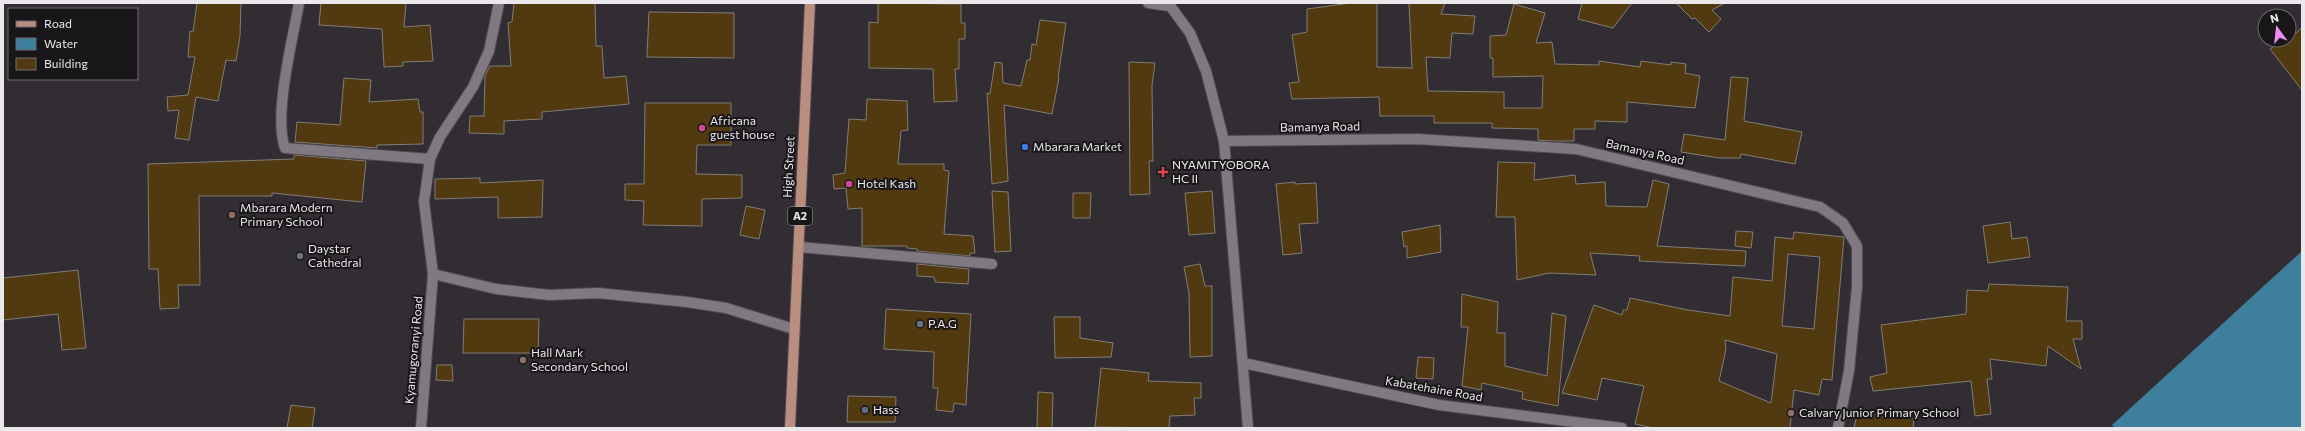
<svg xmlns="http://www.w3.org/2000/svg" width="2305" height="431" viewBox="0 0 2305 431" font-family="Commissioner,sans-serif">
<rect width="100%" height="100%" fill="#322d33"/>
<polygon fill="#3e7f9e" points="2302,251 2302,428 2115,428 2112,425"/>
<g fill="#513910" stroke="#837d75" fill-rule="evenodd">
<polygon points="197,3 241,3 240,36 236,61 226,60 218,101 196,97 189,140 175,138 179,110 168,111 167,97 188,95 195,57 188,57 190,31 193,32"/>
<polygon points="321,3 406,3 404,27 430,25 433,61 403,62 403,66 384,67 382,29 319,25"/>
<polygon points="514,3 595,3 596,46 602,46 604,78 626,76 629,104 542,112 542,119 504,121 504,134 469,133 470,116 484,116 485,76 490,66 511,66 508,23 512,22"/>
<polygon points="878,3 961,4 961,23 965,23 965,39 959,39 959,69 955,69 957,101 934,102 933,69 869,68 869,22 878,23"/>
<polygon points="1351,3 1377,3 1377,67 1412,68 1409,3 1445,3 1441,14 1475,16 1473,34 1452,33 1450,58 1426,57 1428,91 1504,92 1504,108 1542,108 1543,76 1493,77 1493,58 1490,58 1490,36 1506,35 1514,4 1545,13 1536,43 1552,42 1555,64 1599,65 1599,61 1640,67 1641,61 1671,65 1671,62 1686,64 1685,73 1700,76 1695,108 1627,102 1627,122 1595,121 1595,129 1574,129 1574,141 1549,141 1538,140 1538,129 1492,128 1492,123 1434,123 1434,116 1380,116 1379,97 1292,99 1289,83 1299,82 1292,35 1307,32 1307,9"/>
<polygon points="1582,3 1632,3 1613,28 1578,19"/>
<polygon points="1676,3 1725,3 1712,10 1721,19 1709,32 1695,18 1692,19"/>
<polygon points="649,12 734,13 734,58 647,57"/>
<polygon points="1040,20 1066,23 1058,78 1059,78 1052,114 1004,105 1008,181 992,184 987,93 990,94 995,62 1002,63 1003,83 1021,86 1027,60 1030,60 1032,44 1036,45"/>
<polygon points="2302,27 2302,90 2270,49 2282,40 2289,40"/>
<polygon points="1129,62 1155,63 1152,85 1153,161 1149,161 1150,194 1130,195"/>
<polygon points="1731,77 1748,78 1744,121 1802,132 1795,164 1741,154 1740,158 1719,158 1681,152 1684,134 1725,140"/>
<polygon points="344,78 371,80 369,102 418,99 420,112 423,112 423,144 377,145 377,148 295,142 297,122 340,125"/>
<polygon points="867,99 907,101 908,130 901,131 898,164 944,164 944,170 949,171 944,234 973,236 975,253 970,253 970,256 917,251 917,249 907,248 907,246 862,246 862,208 848,209 846,188 834,189 833,175 845,173 849,119 866,120"/>
<polygon points="645,103 731,103 731,145 697,145 696,174 742,175 742,198 702,199 702,226 643,225 644,201 625,200 625,184 644,184"/>
<polygon points="294,155 366,161 362,202 272,193 272,196 199,196 200,285 178,285 179,308 160,309 158,269 149,269 148,164 294,159"/>
<polygon points="1498,162 1535,163 1534,180 1575,175 1576,184 1605,182 1606,206 1647,207 1653,180 1669,184 1657,246 1746,251 1745,266 1639,261 1640,256 1590,253 1596,275 1549,273 1517,280 1515,217 1496,217"/>
<polygon points="480,178 480,183 543,180 542,217 498,218 498,197 435,199 435,179"/>
<polygon points="1295,182 1295,184 1316,183 1318,223 1299,224 1302,253 1283,255 1276,184"/>
<polygon points="992,191 1008,192 1011,251 995,252"/>
<polygon points="1212,191 1215,233 1189,235 1185,193"/>
<polygon points="1073,193 1091,193 1090,218 1073,218"/>
<polygon points="746,206 765,210 759,239 740,235"/>
<polygon points="2010,222 2012,239 2027,237 2030,257 1988,263 1983,226"/>
<polygon points="1440,225 1441,252 1407,258 1407,246 1404,247 1402,232"/>
<polygon points="1736,231 1753,232 1751,248 1735,246"/>
<path d="M 1794,232 L 1844,237 L 1832,380 L 1822,379 L 1819,395 L 1794,390 L 1790,428 L 1653,428 L 1635,424 L 1644,386 L 1602,378 L 1597,400 L 1562,393 L 1594,305 L 1622,315 L 1623,310 L 1627,310 L 1630,298 L 1688,310 L 1730,316 L 1733,277 L 1772,281 L 1775,237 L 1793,239 ZM 1788,254 L 1820,257 L 1814,329 L 1782,326 ZM 1725,340 L 1777,354 L 1771,403 L 1719,381 L 1726,349 Z"/>
<polygon points="917,264 969,269 968,284 935,282 934,277 917,276"/>
<polygon points="1200,264 1205,286 1212,286 1212,356 1190,357 1189,293 1184,267"/>
<polygon points="78,270 86,348 62,350 58,314 3,320 3,278"/>
<polygon points="1989,284 2068,287 2066,321 2082,321 2082,339 2073,339 2081,369 2048,346 2046,366 1990,359 1992,379 1987,379 1991,414 1975,416 1971,381 1873,391 1870,377 1887,373 1881,325 1966,314 1967,290 1988,291"/>
<polygon points="1462,294 1498,302 1497,333 1505,333 1505,366 1547,376 1552,313 1566,316 1558,406 1522,399 1523,392 1482,383 1481,390 1462,386 1468,327 1461,327"/>
<polygon points="886,309 971,314 966,405 954,403 953,412 936,410 938,388 933,388 934,352 884,349"/>
<polygon points="1054,317 1080,317 1080,338 1113,343 1111,357 1055,358"/>
<polygon points="464,319 539,319 538,353 463,353"/>
<polygon points="1418,357 1434,358 1433,379 1416,378"/>
<polygon points="437,365 452,365 453,381 436,380"/>
<polygon points="1101,368 1149,373 1148,381 1201,383 1201,398 1194,398 1195,415 1170,416 1169,428 1095,427"/>
<polygon points="1038,392 1053,393 1052,428 1037,428"/>
<polygon points="848,396 896,397 895,422 847,422"/>
<polygon points="291,405 315,408 312,428 287,428"/>
<polygon points="1858,411 1914,419 1913,428 1854,428"/>
</g>
<g fill="none" stroke-linecap="round" stroke-linejoin="round">
<defs>
<g id="minor">
<path d="M 299,3 C 293,39 273,115 285,148 L 430,159"/>
<polyline points="1148,3 1169,6"/>
<polyline points="1168,3 1190,33 1206,71 1224,141 1248,428"/>
<polyline points="1224,141 1417,139 1576,149 1820,207 1843,223 1857,246 1857,287 1849,371 1838,428"/>
<polyline points="799,247 992,264"/>
<polyline points="433,274 496,289 549,295 598,293 687,302 726,308 794,329"/>
<polyline points="1243,363 1439,405 1622,428"/>
<polyline points="421,428 433,274 424,202 430,159 440,137 473,87 489,51 499,3"/>
</g>
<polyline id="primary" points="790,428 810,3"/>
</defs>
<use href="#minor" stroke="#504c51" stroke-width="12"/>
<use href="#primary" stroke="#504c51" stroke-width="12"/>
<use href="#minor" stroke="#807981" stroke-width="10"/>
<use href="#primary" stroke="#ba8d7f" stroke-width="10"/>
</g>
<g fill="#d1479c" stroke="#191619" stroke-width="1.5">
<circle cx="702" cy="128" r="4"/>
<circle cx="849" cy="184" r="4"/>
</g>
<circle fill="#3f7fe0" stroke="#191619" stroke-width="1.5" cx="1025" cy="147" r="4"/>
<path fill="#e0444e" stroke="#191619" stroke-width="1.5" d="M1161 166h4v4h4v4h-4v4h-4v-4h-4v-4h4z"/>
<g fill="#8d6e63" stroke="#191619" stroke-width="1.5">
<circle cx="232" cy="215" r="4"/>
<circle cx="523" cy="360" r="4"/>
<circle cx="1791" cy="413" r="4"/>
</g>
<g fill="#6b7280" stroke="#191619" stroke-width="1.5">
<circle cx="300" cy="256" r="4"/>
<circle cx="920" cy="324" r="4"/>
</g>
<circle fill="#5c6f8a" stroke="#191619" stroke-width="1.5" cx="865" cy="410" r="4"/>
<g text-anchor="middle" stroke-width="4" stroke-linejoin="round" paint-order="stroke">
<rect fill="#191619" stroke="#aca9ad" stroke-width="1" x="788" y="207" width="24" height="18" rx="3"/>
<g font-size="11" font-weight="bold" fill="#ebe8ec">
<text x="800" y="220">A2</text>
</g>
<g font-size="12" fill="#ebe8ec" stroke="#191619" text-anchor="start">
<text x="710" y="125">Africana<tspan x="710" dy="14">guest house</tspan></text>
<text x="1033" y="151">Mbarara Market</text>
<text x="1172" y="169">NYAMITYOBORA<tspan x="1172" dy="14">HC II</tspan></text>
<text x="857" y="188">Hotel Kash</text>
<text x="240" y="212">Mbarara Modern<tspan x="240" dy="14">Primary School</tspan></text>
<text x="308" y="253">Daystar<tspan x="308" dy="14">Cathedral</tspan></text>
<text x="928" y="328">P.A.G</text>
<text x="531" y="357">Hall Mark<tspan x="531" dy="14">Secondary School</tspan></text>
<text x="873" y="414">Hass</text>
<text x="1799" y="417">Calvary Junior Primary School</text>
</g>
<g font-size="12" fill="#ebe8ec" stroke="#191619">
<text transform="translate(1320 127) rotate(-1)" y="4">Bamanya Road</text>
<text transform="translate(1645 152) rotate(13)" y="4">Bamanya Road</text>
<text transform="translate(789 167) rotate(-87)" y="4">High Street</text>
<text transform="translate(414 350) rotate(-85)" y="4">Kyamugoranyi Road</text>
<text transform="translate(1434 389) rotate(10)" y="4">Kabatehaine Road</text>
</g>
</g>
<rect width="2305" height="431" fill="none" stroke="#ebe8ec" stroke-width="8"/>
<rect x="8" y="8" width="130" height="72" fill="#191619" stroke="#6d6a6d"/>
<rect x="16" y="21" width="20" height="6" fill="#ba8d7f" stroke="#6d6a6d"/>
<text x="44" y="28" font-size="12" fill="#ebe8ec">Road</text>
<rect x="16" y="38" width="20" height="12" fill="#3e7f9e" stroke="#6d6a6d"/>
<text x="44" y="48" font-size="12" fill="#ebe8ec">Water</text>
<rect x="16" y="58" width="20" height="12" fill="#513910" stroke="#6d6a6d"/>
<text x="44" y="68" font-size="12" fill="#ebe8ec">Building</text>
<g transform="translate(2277 28) rotate(345)"><circle r="19" fill="#191619" stroke="#6d6a6d"/>
<path d="M0-3L7 15L0 10L-7 15Z" fill="#f28af3"/>
<text y="-6" font-size="11" font-weight="bold" text-anchor="middle" fill="#ebe8ec">N</text>
</g>
</svg>
